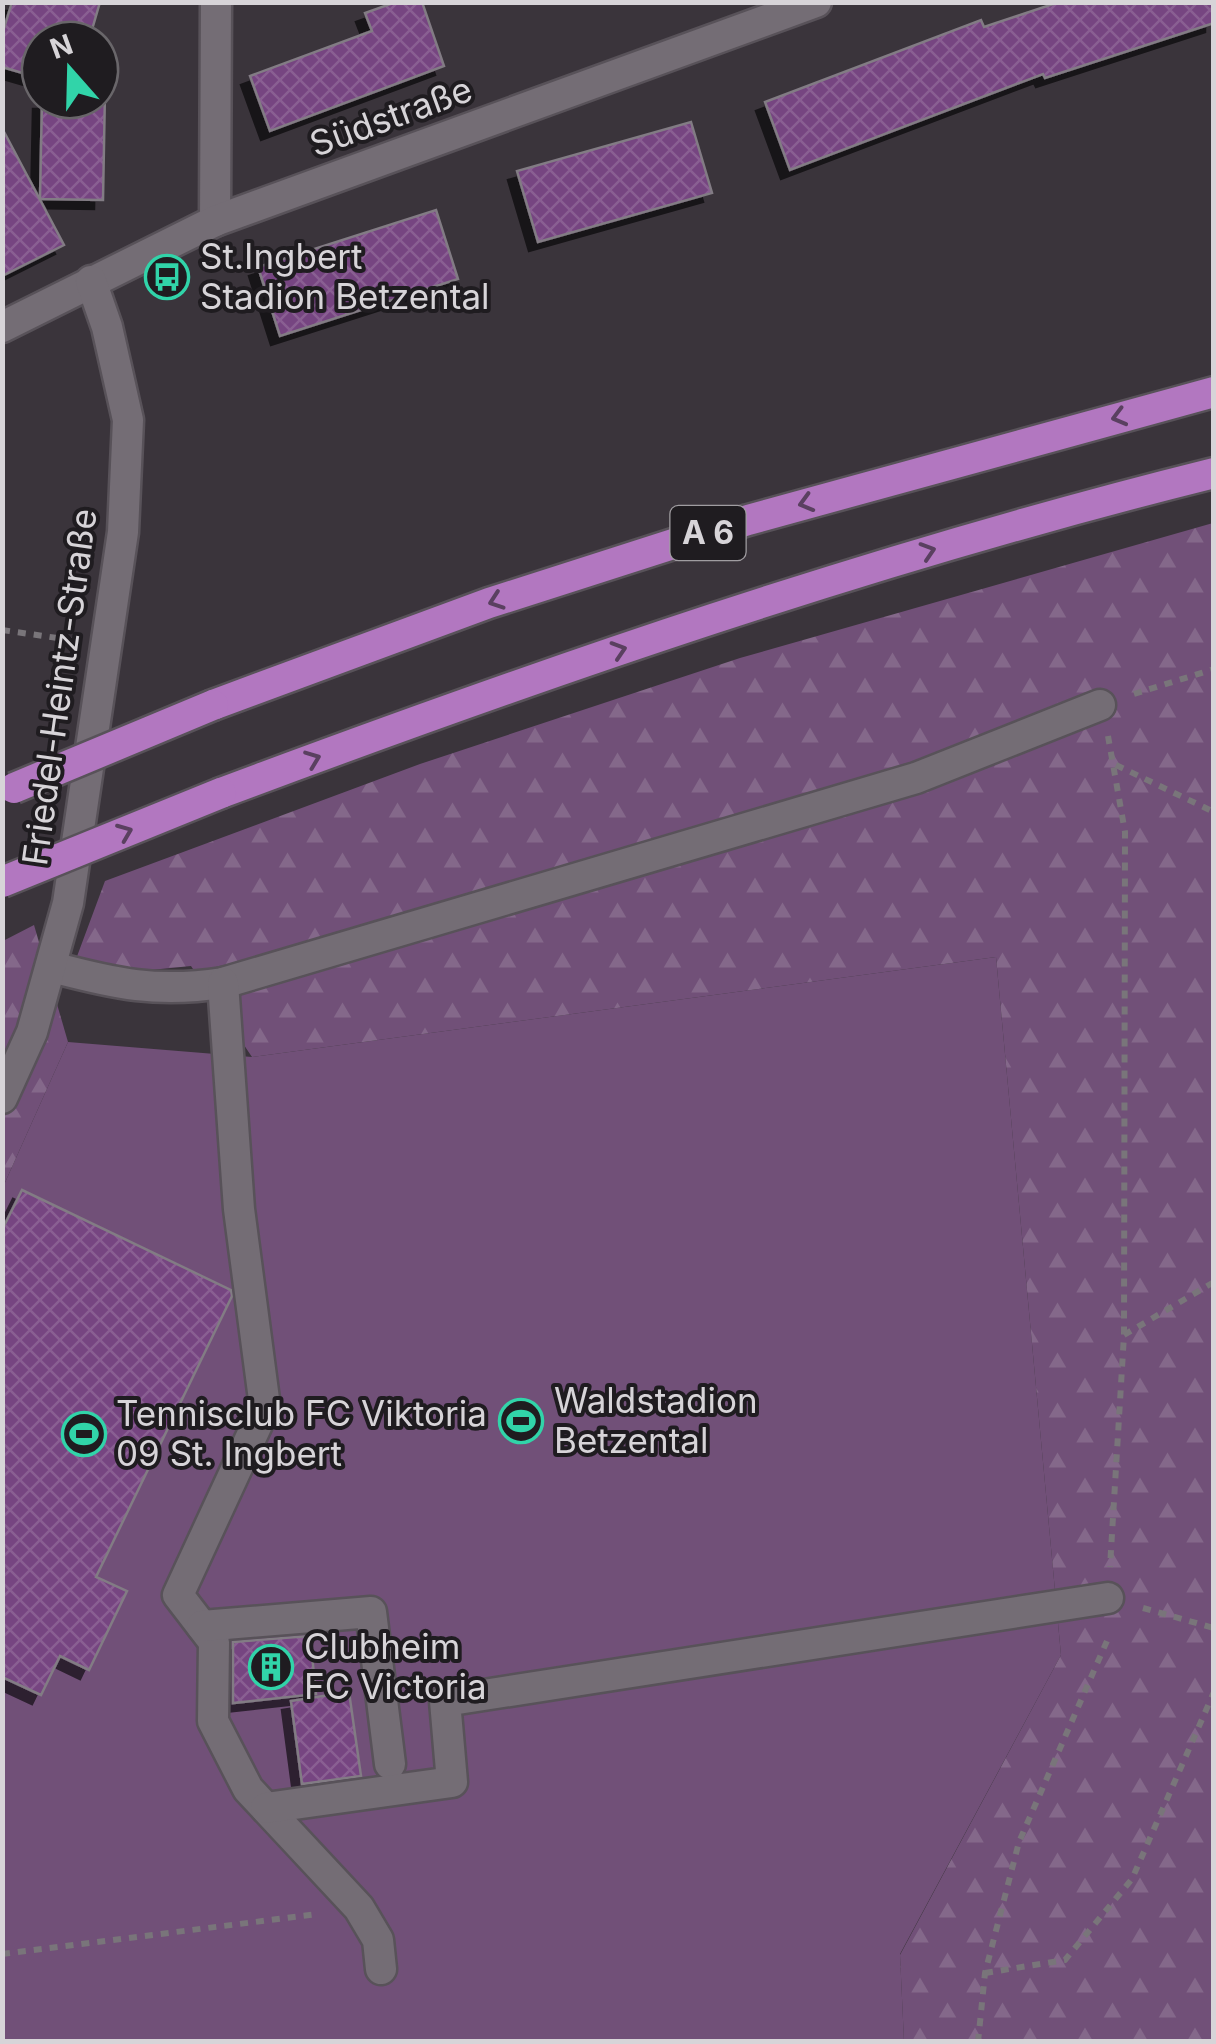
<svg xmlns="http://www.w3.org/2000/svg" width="1216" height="2044" viewBox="0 0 1216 2044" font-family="Inter,sans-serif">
<defs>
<pattern id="forest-firs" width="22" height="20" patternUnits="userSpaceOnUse" patternTransform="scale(2.5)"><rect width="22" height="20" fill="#715078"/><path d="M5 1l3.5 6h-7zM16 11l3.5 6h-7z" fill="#84688a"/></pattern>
<pattern id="building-cross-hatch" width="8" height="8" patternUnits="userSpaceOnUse" patternTransform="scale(2.5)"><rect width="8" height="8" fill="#764481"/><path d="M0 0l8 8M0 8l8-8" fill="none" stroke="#895e92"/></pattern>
<filter id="shadow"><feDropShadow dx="-9" dy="9" stdDeviation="0" flood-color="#0009"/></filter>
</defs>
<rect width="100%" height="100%" fill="#3a343b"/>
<polygon fill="#715078" points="996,957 1061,1655 900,1954 904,2041 3,2042 3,1187 68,1042 252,1057"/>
<g fill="url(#forest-firs)">
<polygon points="1213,523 1213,2041 904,2041 900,1955 1061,1655 996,957 252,1057 191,966 69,978 105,881 420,764 740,658"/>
<polygon points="34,925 68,1042 3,1187 3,941"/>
</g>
<g fill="url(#building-cross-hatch)" stroke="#827b84" stroke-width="2.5" filter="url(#shadow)">
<polygon points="12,2 100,2 89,40 40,40 40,78 2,67 2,35"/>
<polygon points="396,2 422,2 444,66 270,131 250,76 372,31 365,13"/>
<polygon points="1059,2 1214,2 1214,23 1045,78 1043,74 790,170 765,102 981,20 984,27"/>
<polygon points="100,91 105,91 103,200 40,199 42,100 100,100"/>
<polygon points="691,122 712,193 538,242 517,171"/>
<polygon points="2,128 64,245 2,276"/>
<polygon points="436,210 458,279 280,336 258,267"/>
<polygon points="22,1190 231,1290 232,1296 96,1577 127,1591 89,1670 60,1656 41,1695 2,1677 2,1230"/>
<polygon points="310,1636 316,1694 233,1703 233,1642"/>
<polygon points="349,1692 361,1776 302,1784 291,1701"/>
</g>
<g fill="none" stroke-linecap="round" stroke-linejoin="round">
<defs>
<g id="minor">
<polyline points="215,221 216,2"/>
<polyline points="2,327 215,221 816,2"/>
<path d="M 52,967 C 116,984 157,993 223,983 L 916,778 L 1100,705"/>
<polyline points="223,983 239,1209 265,1407 178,1595 214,1642 213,1721 248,1789 359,1908 378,1940 381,1969"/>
<polyline points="2,1098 32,1032 68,903 123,532 128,420 107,327 91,281"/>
<polyline points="202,1626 371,1612 390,1764"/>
<polyline points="266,1808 452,1782 445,1701 1108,1598"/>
</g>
<g id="highway">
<polyline points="213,705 489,603 748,520 1214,392"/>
<path d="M 221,793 C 547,671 876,557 1214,473"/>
</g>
</defs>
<use href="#minor" stroke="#585259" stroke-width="35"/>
<use href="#highway" stroke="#585259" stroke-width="35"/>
<g stroke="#79757a" stroke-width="6" stroke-dasharray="8 8" stroke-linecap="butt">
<polyline points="2,630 71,640"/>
<polyline points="1134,694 1214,669"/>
<polyline points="1108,736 1125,832 1124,1335 1110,1567"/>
<polyline points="1116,765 1214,812"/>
<polyline points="1124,1335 1214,1282"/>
<polyline points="1143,1608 1214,1628"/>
<polyline points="2,1954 318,1914"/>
<polyline points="985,1973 1065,1960 1132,1879 1214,1692"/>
<polyline points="978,2042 985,1973 1019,1842 1110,1634"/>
</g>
<use href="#minor" stroke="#746d75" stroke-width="30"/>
<use href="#highway" stroke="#b277c0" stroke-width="30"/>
<defs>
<g id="highway-bridge">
<polyline points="14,788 213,705"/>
<polyline points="2,882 221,793"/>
</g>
</defs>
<use href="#highway-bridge" stroke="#585259" stroke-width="35" stroke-linecap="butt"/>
<use href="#highway-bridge" stroke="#b277c0" stroke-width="30"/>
</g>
<defs><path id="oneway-chevron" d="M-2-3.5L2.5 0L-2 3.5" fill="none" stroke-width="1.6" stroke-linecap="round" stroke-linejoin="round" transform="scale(2.5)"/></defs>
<g stroke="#5a4060">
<use href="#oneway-chevron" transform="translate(1119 417) rotate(165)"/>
<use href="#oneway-chevron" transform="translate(806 503) rotate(164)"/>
<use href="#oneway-chevron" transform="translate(928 551) rotate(-18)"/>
<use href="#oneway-chevron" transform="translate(496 601) rotate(161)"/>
<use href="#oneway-chevron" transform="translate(619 650) rotate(-18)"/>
<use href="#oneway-chevron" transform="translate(313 759) rotate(-21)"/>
<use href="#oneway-chevron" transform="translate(125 832) rotate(-22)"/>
</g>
<defs>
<symbol id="bus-ring" viewBox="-11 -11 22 22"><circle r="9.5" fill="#1f1c20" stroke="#31d4a9" stroke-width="1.5"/><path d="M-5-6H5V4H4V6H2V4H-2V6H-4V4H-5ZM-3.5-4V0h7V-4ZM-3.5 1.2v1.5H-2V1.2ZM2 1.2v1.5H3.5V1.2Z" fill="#31d4a9"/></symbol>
<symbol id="stadium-ring" viewBox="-11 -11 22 22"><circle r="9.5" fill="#1f1c20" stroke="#31d4a9" stroke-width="1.5"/><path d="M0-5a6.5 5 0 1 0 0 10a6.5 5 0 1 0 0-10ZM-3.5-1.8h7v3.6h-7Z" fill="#31d4a9"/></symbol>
<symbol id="building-ring" viewBox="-11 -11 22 22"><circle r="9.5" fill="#1f1c20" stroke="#31d4a9" stroke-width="1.5"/><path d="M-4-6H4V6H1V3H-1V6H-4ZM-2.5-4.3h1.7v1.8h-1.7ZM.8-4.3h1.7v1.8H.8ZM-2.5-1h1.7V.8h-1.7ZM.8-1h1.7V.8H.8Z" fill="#31d4a9"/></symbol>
</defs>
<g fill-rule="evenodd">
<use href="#bus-ring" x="142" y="252" width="50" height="50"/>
<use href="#stadium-ring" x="496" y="1396" width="50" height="50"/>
<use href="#stadium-ring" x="59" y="1409" width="50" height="50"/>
<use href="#building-ring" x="246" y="1642" width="50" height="50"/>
</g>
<g text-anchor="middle" stroke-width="8" stroke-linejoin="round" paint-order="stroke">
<rect fill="#1f1c20" stroke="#a09da1" stroke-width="2.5" x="670.5" y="506" width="75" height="54" rx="8"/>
<g font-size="32" font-weight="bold" fill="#d7d4d8">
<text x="708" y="544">A 6</text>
</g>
<g font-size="35" fill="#d7d4d8" stroke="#1f1c20">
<text transform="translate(391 117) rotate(-20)" y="12">Südstraße</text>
<text transform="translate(60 687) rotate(-82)" y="12">Friedel-Heintz-Straße</text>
</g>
<g font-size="35" fill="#d7d4d8" stroke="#1f1c20" text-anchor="start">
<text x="200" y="269">St.Ingbert<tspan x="200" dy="40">Stadion Betzental</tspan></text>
<text x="554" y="1413">Waldstadion<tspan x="554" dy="40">Betzental</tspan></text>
<text x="116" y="1426">Tennisclub FC Viktoria<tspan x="116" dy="40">09 St. Ingbert</tspan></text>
<text x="304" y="1659">Clubheim<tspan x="304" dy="40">FC Victoria</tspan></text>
</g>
</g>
<rect width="1216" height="2044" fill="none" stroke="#d7d4d8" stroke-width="10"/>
<g transform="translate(70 70) rotate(340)"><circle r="48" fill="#1f1c20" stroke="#69666a" stroke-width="2.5"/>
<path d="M0-8L18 38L0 25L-18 38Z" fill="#31d4a9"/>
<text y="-15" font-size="28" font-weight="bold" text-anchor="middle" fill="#d7d4d8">N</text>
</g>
</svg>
